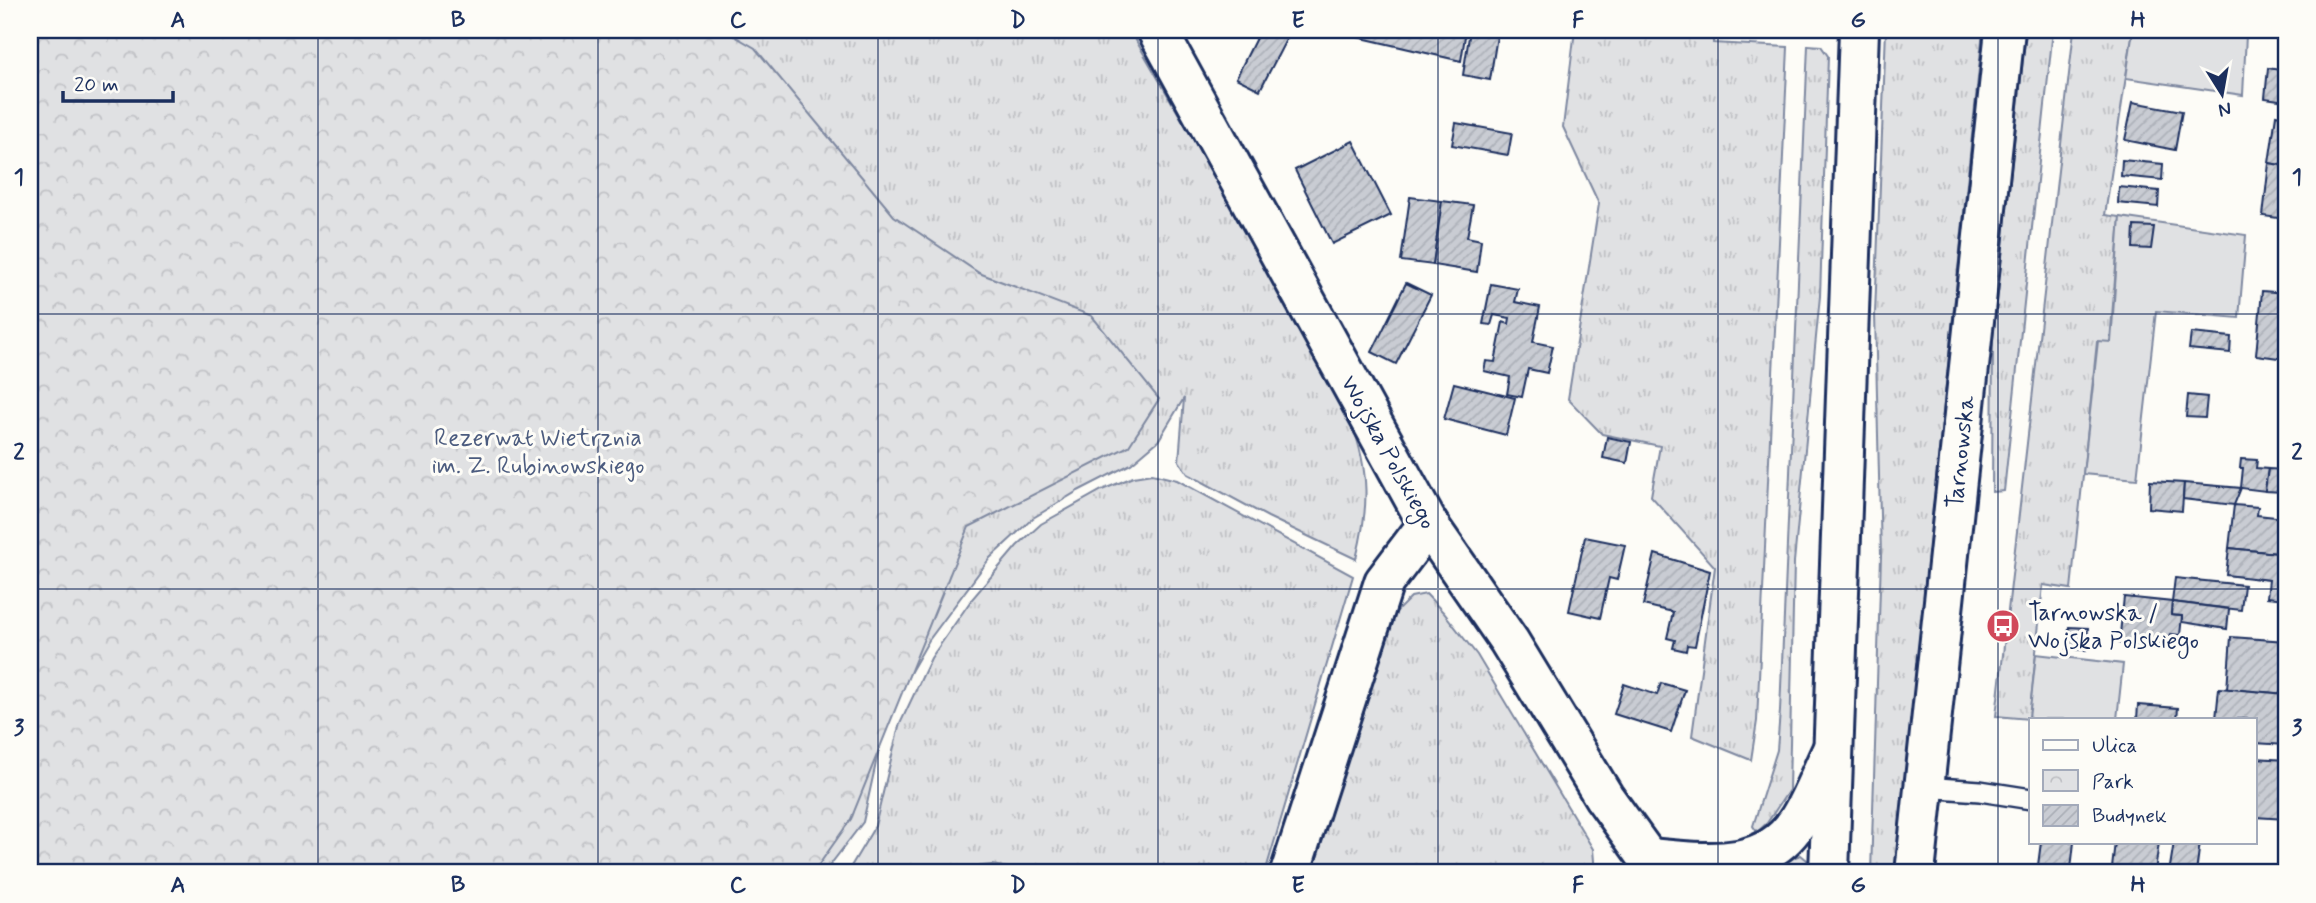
<svg xmlns="http://www.w3.org/2000/svg" width="2316" height="903" viewBox="0 0 2316 903" font-family="Mynerve,sans-serif">
<defs>
<pattern id="grass-tufts" width="24" height="20" patternUnits="userSpaceOnUse" patternTransform="scale(1.75)"><rect width="24" height="20" fill="#e0e1e3"/><path d="M3 7l-1-3M5 7V3M7 7l1-3M15 17l-1-3M17 17v-4M19 17l1-3" fill="none" stroke="#c0c1c5"/></pattern>
<pattern id="park-crowns" width="20" height="18" patternUnits="userSpaceOnUse" patternTransform="scale(1.75)"><rect width="20" height="18" fill="#e0e1e3"/><path d="M2 6a3 3 0 1 1 6 0M12 15a3 3 0 1 1 6 0" fill="none" stroke="#c0c1c5"/></pattern>
<pattern id="building-hatch" width="6" height="6" patternUnits="userSpaceOnUse" patternTransform="scale(1.75)"><rect width="6" height="6" fill="#c9ccd3"/><path d="M-1 1l2-2M0 6l6-6M5 7l2-2" fill="none" stroke="#acb0b8"/></pattern>
</defs>
<rect width="100%" height="100%" fill="#fdfcf7"/>
<filter id="ink" filterUnits="userSpaceOnUse"><feTurbulence type="fractalNoise" baseFrequency=".0143" numOctaves="2"/><feDisplacementMap in="SourceGraphic" scale="14" xChannelSelector="R" yChannelSelector="G"/><feConvolveMatrix kernelMatrix="1 2 1 2 8 2 1 2 1" color-interpolation-filters="sRGB"/></filter>
<g filter="url(#ink)">
<g fill="url(#grass-tufts)" stroke="#7e88a0" stroke-width="2">
<path d="M 30,30 L 1130,30 L 1265,263 L 1351,421 C 1370,473 1369,507 1356,559 L 1268,517 L 1188,474 L 1179,461 L 1184,398 L 1158,441 L 1131,464 L 1078,491 L 1033,518 L 990,558 L 929,640 L 887,713 L 863,822 L 824,873 L 30,873 Z"/>
<polygon points="1575,30 1713,30 1713,43 1788,47 1757,721 1751,760 1692,736 1715,567 1651,496 1660,446 1602,434 1568,399 1599,204 1563,127"/>
<polygon points="1886,30 1983,30 1895,873 1871,873 1881,556 1875,314"/>
<polygon points="2026,30 2053,30 2004,491 1992,492 1993,338"/>
<polygon points="2074,30 2133,30 2105,215 2120,217 2110,342 2097,342 2071,589 2043,585 2029,719 1996,716"/>
<polygon points="2198,30 2260,30 2259,36"/>
<polygon points="1808,45 1821,46 1828,56 1820,296 1794,562 1789,790 1767,823 1757,832 1753,826 1777,750 1780,711"/>
<polygon points="1152,474 1177,480 1353,576 1265,873 1036,873 992,865 913,873 847,873 875,826 899,726 931,658 972,599 1017,546 1041,524 1102,490 1133,477"/>
<polygon points="1426,594 1444,613 1477,655 1593,849 1595,873 1312,873 1393,615 1411,597"/>
<polygon points="1801,855 1807,860 1807,873 1773,873 1795,857"/>
</g>
<polygon fill="url(#park-crowns)" stroke="#7e88a0" stroke-width="2" points="30,30 724,30 755,48 894,216 979,273 1092,316 1159,399 1129,446 969,527 851,819 813,873 30,873"/>
<g fill="#e0e1e3" stroke="#7e88a0" stroke-width="2">
<polygon points="2133,30 2198,30 2246,35 2243,95 2126,78"/>
<polygon points="2120,217 2246,235 2239,318 2156,311 2137,479 2083,474 2098,341 2111,342"/>
<polygon points="2036,654 2123,664 2117,719 2029,719"/>
</g>
<g fill="url(#building-hatch)" stroke="#1b2f5e" stroke-width="2">
<polygon points="1260,30 1291,30 1260,90 1236,78"/>
<polygon points="1327,30 1466,30 1461,61"/>
<polygon points="1470,30 1498,30 1490,80 1463,75"/>
<polygon points="2268,68 2286,71 2286,101 2265,98"/>
<polygon points="2133,102 2182,111 2175,150 2125,140"/>
<polygon points="2276,115 2286,117 2286,166 2269,163"/>
<polygon points="1456,123 1512,133 1508,155 1452,145"/>
<polygon points="1353,141 1391,215 1332,244 1295,170"/>
<polygon points="2122,160 2163,164 2162,180 2121,176"/>
<polygon points="2269,163 2286,166 2286,219 2263,216"/>
<polygon points="2119,187 2159,191 2158,207 2118,203"/>
<polygon points="1410,197 1442,201 1433,265 1401,261"/>
<polygon points="1442,201 1473,205 1467,237 1481,240 1477,272 1433,265"/>
<polygon points="2134,226 2154,227 2151,249 2133,248"/>
<polygon points="1406,283 1431,295 1396,364 1372,352"/>
<polygon points="1491,284 1518,289 1515,302 1540,307 1533,342 1553,346 1547,373 1528,369 1522,397 1507,394 1510,377 1484,371 1486,361 1495,362 1503,322 1509,324 1510,318 1494,315 1491,325 1483,324"/>
<polygon points="2262,291 2286,293 2286,359 2256,355"/>
<polygon points="2191,333 2231,337 2230,353 2189,349"/>
<polygon points="1454,383 1515,398 1506,435 1444,419"/>
<polygon points="2188,395 2207,397 2205,418 2186,417"/>
<polygon points="1607,437 1631,442 1627,463 1603,458"/>
<polygon points="2241,459 2257,460 2256,468 2268,469 2265,491 2241,488 2243,468 2240,468"/>
<polygon points="2268,469 2286,470 2284,492 2265,491"/>
<polygon points="2150,481 2184,483 2182,511 2149,508"/>
<polygon points="2184,483 2241,488 2234,505 2183,499"/>
<polygon points="2234,505 2258,507 2257,515 2285,518 2286,508 2286,554 2229,548"/>
<polygon points="1585,537 1625,545 1617,580 1609,578 1600,618 1569,611"/>
<polygon points="2229,548 2286,554 2286,599 2267,597 2269,580 2226,575"/>
<polygon points="1655,554 1710,571 1695,646 1687,645 1686,651 1673,648 1675,640 1667,638 1673,612 1643,605"/>
<polygon points="2175,578 2244,585 2241,610 2172,602"/>
<polygon points="2124,597 2172,602 2171,615 2182,616 2180,635 2170,634 2168,648 2119,643"/>
<polygon points="2172,602 2229,609 2227,629 2182,622 2182,616 2171,615"/>
<polygon points="2069,627 2088,628 2086,650 2067,649"/>
<polygon points="2231,637 2286,641 2286,694 2227,689"/>
<polygon points="1661,683 1685,690 1671,732 1614,714 1624,684 1657,695"/>
<polygon points="2219,688 2286,694 2286,745 2255,743 2255,719 2216,719"/>
<polygon points="2138,705 2178,708 2177,719 2137,719"/>
<polygon points="2255,758 2286,760 2286,819 2255,817"/>
<polygon points="2041,842 2074,842 2071,869 2085,870 2084,873 2037,873"/>
<polygon points="2115,842 2159,842 2155,872 2112,868"/>
<polygon points="2174,842 2200,842 2196,873 2169,873"/>
<polygon points="2246,864 2286,867 2286,873 2244,873"/>
</g>
<g fill="none" stroke-linecap="round" stroke-linejoin="round">
<defs>
<polyline id="lane" points="1924,787 1980,791 2031,799"/>
<g id="street">
<polyline points="1157,30 1428,524 1509,641 1604,797 1648,858 1662,873"/>
<path d="M 1648,858 C 1701,862 1764,874 1797,822 C 1810,803 1822,770 1833,748"/>
<polyline points="1290,873 1384,582 1428,524"/>
</g>
<g id="primary">
<polyline points="1829,873 1859,30"/>
<polyline points="1915,873 2005,30"/>
</g>
</defs>
<use href="#lane" stroke="#1b2f5e" stroke-width="24"/>
<use href="#street" stroke="#1b2f5e" stroke-width="44"/>
<use href="#primary" stroke="#1b2f5e" stroke-width="44"/>
<use href="#lane" stroke="#fdfcf7" stroke-width="19"/>
<use href="#street" stroke="#fdfcf7" stroke-width="38"/>
<use href="#primary" stroke="#fdfcf7" stroke-width="38"/>
</g>
</g>
<path fill="none" stroke="#1b2f5e" stroke-width="2" stroke-opacity="0.55" d="M 318,30 L 318,873M 598,30 L 598,873M 878,30 L 878,873M 1158,30 L 1158,873M 1438,30 L 1438,873M 1718,30 L 1718,873M 1998,30 L 1998,873M 30,314 L 2286,314M 30,589 L 2286,589"/>
<defs>
<symbol id="bus-disc" viewBox="-11 -11 22 22"><circle r="9.5" fill="#d1495b" stroke="#fdfcf7"/><path d="M-5-6H5V4H4V6H2V4H-2V6H-4V4H-5ZM-3.5-4V0h7V-4ZM-3.5 1.2v1.5H-2V1.2ZM2 1.2v1.5H3.5V1.2Z" fill="#fff"/></symbol>
</defs>
<g fill-rule="evenodd">
<use href="#bus-disc" x="1984" y="607" width="38" height="38"/>
</g>
<g text-anchor="middle" stroke-width="6" stroke-linejoin="round" paint-order="stroke">
<g font-size="24" fill="#4c5c7f" stroke="#fdfcf7">
<text x="538" y="445">Rezerwat Wietrznia<tspan x="538" dy="28">im. Z. Rubinowskiego</tspan></text>
</g>
<g font-size="24" fill="#1b2f5e" stroke="#fdfcf7">
<text transform="translate(1389 452) rotate(61)" y="8">Wojska Polskiego</text>
<text transform="translate(1960 452) rotate(-84)" y="8">Tarnowska</text>
</g>
<g font-size="24" fill="#1b2f5e" stroke="#fdfcf7" text-anchor="start">
<text x="2028" y="620">Tarnowska /<tspan x="2028" dy="28">Wojska Polskiego</tspan></text>
</g>
</g>
<rect width="2316" height="903" fill="none" stroke="#fdfcf7" stroke-width="77"/>
<rect x="2029" y="718" width="228" height="126" fill="#fdfcf7" stroke="#a3aaba" stroke-width="2"/>
<rect x="2043" y="740" width="35" height="10" fill="#fdfcf7" stroke="#a3aaba" stroke-width="2"/>
<text x="2092" y="752" font-size="21" fill="#1b2f5e">Ulica</text>
<rect x="2043" y="770" width="35" height="21" fill="url(#park-crowns)" stroke="#a3aaba" stroke-width="2"/>
<text x="2092" y="788" font-size="21" fill="#1b2f5e">Park</text>
<rect x="2043" y="805" width="35" height="21" fill="url(#building-hatch)" stroke="#a3aaba" stroke-width="2"/>
<text x="2092" y="822" font-size="21" fill="#1b2f5e">Budynek</text>
<g transform="translate(2222 94) rotate(169)" stroke="#fdfcf7" stroke-width="5" paint-order="stroke">
<path d="M0-5L12 26L0 18L-12 26Z" fill="#1b2f5e"/>
<text y="-10" font-size="19" font-weight="bold" text-anchor="middle" fill="#1b2f5e">N</text>
</g>
<path d="M63 91v10h110v-10" fill="none" stroke="#1b2f5e" stroke-width="3.5"/>
<text x="74" y="91" font-size="21" fill="#1b2f5e" stroke="#fdfcf7" stroke-width="5" paint-order="stroke">20 m</text>
<rect x="38" y="38" width="2240" height="826" fill="none" stroke="#1b2f5e" stroke-width="2.5"/>
<g font-size="23" text-anchor="middle" font-weight="bold" fill="#1b2f5e">
<text x="178" y="27">A</text>
<text x="458" y="27">B</text>
<text x="738" y="27">C</text>
<text x="1018" y="27">D</text>
<text x="1298" y="27">E</text>
<text x="1578" y="27">F</text>
<text x="1858" y="27">G</text>
<text x="2138" y="27">H</text>
<text x="19" y="184">1</text>
<text x="2297" y="184">1</text>
<text x="19" y="459">2</text>
<text x="2297" y="459">2</text>
<text x="19" y="735">3</text>
<text x="2297" y="735">3</text>
<text x="178" y="892">A</text>
<text x="458" y="892">B</text>
<text x="738" y="892">C</text>
<text x="1018" y="892">D</text>
<text x="1298" y="892">E</text>
<text x="1578" y="892">F</text>
<text x="1858" y="892">G</text>
<text x="2138" y="892">H</text>
</g>
</svg>
